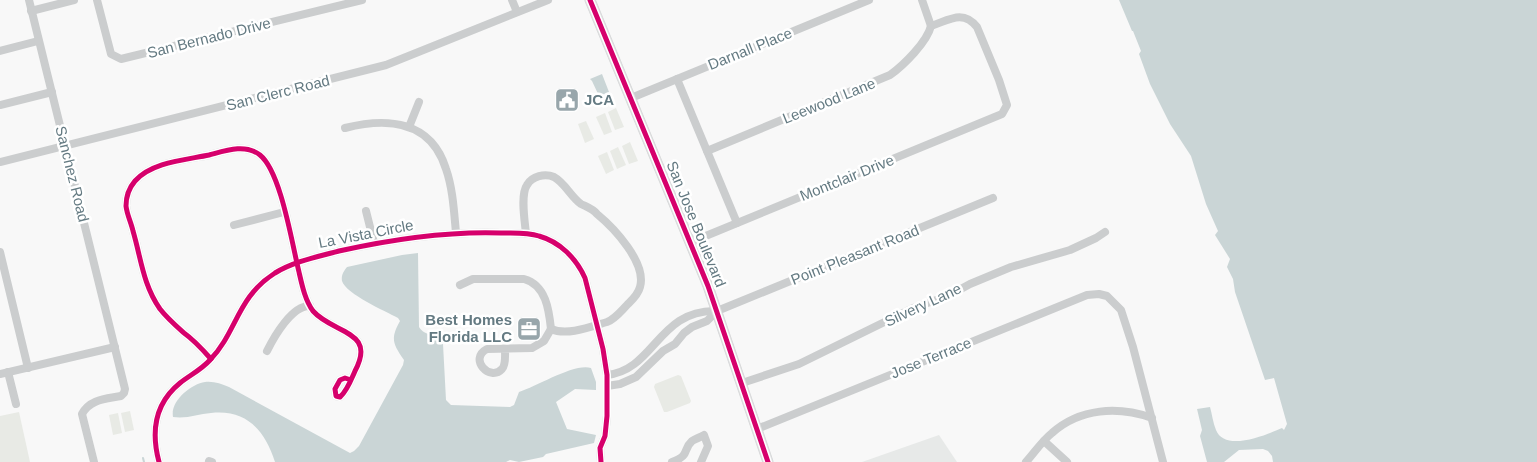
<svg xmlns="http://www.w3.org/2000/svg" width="1537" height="462" viewBox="0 0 1537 462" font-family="Arial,sans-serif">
<rect width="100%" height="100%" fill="#f8f8f8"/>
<polygon fill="#e7e9e8" points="939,435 957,462 862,462"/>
<g fill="#e8eae5">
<polygon points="616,108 624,127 615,130 608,112"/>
<polygon points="605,113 612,132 604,135 596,117"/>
<polygon points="586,121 594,139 585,143 578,124"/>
<polygon points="630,142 638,161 629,164 622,146"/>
<polygon points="618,147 626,165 617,169 610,151"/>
<polygon points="607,152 614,170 606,174 598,156"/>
<polygon points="678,375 681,376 691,401 690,403 667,412 664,412 654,387 655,384"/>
<polygon points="130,411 134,430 125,432 121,413"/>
<polygon points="19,412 30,462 0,462 0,416"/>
<polygon points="118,413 122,433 113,435 109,415"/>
</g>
<g fill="#cad5d6">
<path d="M 1119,0 L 1537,0 L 1537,462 L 1273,462 L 1272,456 L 1268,451 L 1263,449 L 1239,450 L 1224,462 L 1207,462 L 1200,436 L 1202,430 L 1197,409 L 1210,407 C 1212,414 1213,423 1216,430 C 1225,453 1268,434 1282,428 L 1284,430 L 1287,424 L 1274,378 L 1265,380 L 1235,292 L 1233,279 L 1227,267 L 1230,259 L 1215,235 L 1218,231 L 1206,204 L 1191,156 L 1170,124 L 1150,84 L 1139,54 L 1141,51 L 1133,31 L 1132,31 Z"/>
<polygon points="602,74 609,92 599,96 592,81 590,79"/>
<path d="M 418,253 L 419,327 C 424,336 436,333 443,344 L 446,400 L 451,405 L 510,407 L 514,405 L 519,392 C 538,386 574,363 591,368 L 596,382 L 596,390 L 575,389 L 556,402 L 567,429 L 596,435 L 594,443 L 546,454 L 543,457 L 519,462 L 510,460 L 506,462 L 275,462 C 265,431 247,409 211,413 C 198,414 187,419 173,417 C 170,401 191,384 205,382 C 214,381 221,384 229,387 L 350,453 L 354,451 L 359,446 L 403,365 L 404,360 C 393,344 390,339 400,321 L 398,318 C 385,311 346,294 342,281 C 341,275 344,271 347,267 L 402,255 Z"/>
</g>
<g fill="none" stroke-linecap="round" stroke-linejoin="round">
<polyline stroke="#cad5d6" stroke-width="2" points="143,458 144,462"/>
<defs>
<polyline id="major" points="590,0 708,286 768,462"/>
</defs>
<use href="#major" stroke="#d4d5d6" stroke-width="11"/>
<g stroke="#cbcdce" stroke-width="8">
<path d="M 29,0 L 125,389 L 124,393 L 121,396 C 106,399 90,399 82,414 L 94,462"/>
<polyline points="97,0 110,50 111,54 121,59 362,0"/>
<polyline points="512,0 517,12"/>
<polyline points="922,0 931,26"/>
<polyline points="31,11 74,0"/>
<polyline points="0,51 38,41"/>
<polyline points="677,79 737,223"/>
<polyline points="631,98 869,0"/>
<polyline points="0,105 52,92"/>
<polyline points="409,127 419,102"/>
<path d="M 345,128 C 388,117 431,121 446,169 C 453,189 454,212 456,233"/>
<path d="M 707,151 L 890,75 C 904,65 927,42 931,26"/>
<polyline points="0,162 386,65 548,0"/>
<polyline points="366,211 374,243"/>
<polyline points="234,225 284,212"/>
<path d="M 526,234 C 525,222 520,195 527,185 C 532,176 545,173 554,177 C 565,183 571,197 581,204 C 587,207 593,209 597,214 C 614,228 647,263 640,287 C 638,295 632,300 627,305 C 621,311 615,319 607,322 C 590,327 567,336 551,329"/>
<path d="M 691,242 L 1002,114 L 1007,105 L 999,80 L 977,27 C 963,9 949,20 931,26"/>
<polyline points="0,252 28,368"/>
<path d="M 460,285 L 473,279 L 524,279 C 546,285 549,310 551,329"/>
<path d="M 505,350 C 505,355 506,365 502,369 C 490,382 468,359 487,349 L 532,348 L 544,341 L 551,329"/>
<path d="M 267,351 C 274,337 292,305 310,306"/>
<path d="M 211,359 C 203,350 194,340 184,333 C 175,325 167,318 160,309 C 143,285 141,258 133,231 C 131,222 127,215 126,206 C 126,197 129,188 135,181 C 152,162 185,160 209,155 C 224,151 245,143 260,155 C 281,172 292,244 299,272 C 302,285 305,300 313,311 C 333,334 377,330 355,371 C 351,380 347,391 340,397 L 336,396 L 335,389 L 340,380 L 345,378 L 351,380"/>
<polyline points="8,372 16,404"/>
<polyline points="0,374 115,347"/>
<path d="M 607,375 C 655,370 658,309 717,311 L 993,198"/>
<polyline points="742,383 799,364 913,308 948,296 970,284 1011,267 1070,250 1096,238 1105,232"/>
<polyline points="607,386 620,384 636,377 663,351 675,344 684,333 692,327 707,321 717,311"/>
<polyline points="757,429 1087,295 1099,294 1107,296 1121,310 1133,347 1163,462"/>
<polyline points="1044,441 1067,462"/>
<polyline points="209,461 212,462"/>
<path d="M 159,462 C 151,432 154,404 180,383 C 190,375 201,370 210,360 C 237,332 237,297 275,273 C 295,261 317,257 339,251 C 393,239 446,231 501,233 C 513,233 527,232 539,236 C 560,242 576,258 585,278 L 603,349 L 607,375 L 607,416 L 605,436 L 600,448 L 601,462"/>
<path d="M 672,462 C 691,455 682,450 692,441 C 695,439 701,437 704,435 L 708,446 L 701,462"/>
<path d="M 1026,462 C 1035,452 1042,441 1052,433 C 1080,408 1118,406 1152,418"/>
</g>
<use href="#major" stroke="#dfe0e1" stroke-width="10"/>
<defs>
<g id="cycleway">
<polyline points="590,0 708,286 768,462"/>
<path d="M 211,359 C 203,350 194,340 184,333 C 175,325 167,318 160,309 C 143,285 141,258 133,231 C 131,222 127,215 126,206 C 126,197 129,188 135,181 C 152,162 185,160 209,155 C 224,151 245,143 260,155 C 281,172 292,244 299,272 C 302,285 305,300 313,311 C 333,334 377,330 355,371 C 351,380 347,391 340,397 L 336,396 L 335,389 L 340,380 L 345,378 L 351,380"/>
<path d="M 159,462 C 151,432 154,404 180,383 C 190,375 201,370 210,360 C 237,332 237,297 275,273 C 295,261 317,257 339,251 C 393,239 446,231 501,233 C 513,233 527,232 539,236 C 560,242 576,258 585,278 L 603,349 L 607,375 L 607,416 L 605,436 L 600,448 L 601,462"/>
</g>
</defs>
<use href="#cycleway" stroke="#fff" stroke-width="8"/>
<use href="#cycleway" stroke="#d6006c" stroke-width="5"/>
</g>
<defs>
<symbol id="civic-square" viewBox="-11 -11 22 22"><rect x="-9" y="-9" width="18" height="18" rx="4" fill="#98a6ab" stroke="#fff"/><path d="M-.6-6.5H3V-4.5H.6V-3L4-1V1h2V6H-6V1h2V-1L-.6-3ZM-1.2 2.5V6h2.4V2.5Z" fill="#fff"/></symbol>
<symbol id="office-square" viewBox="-11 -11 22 22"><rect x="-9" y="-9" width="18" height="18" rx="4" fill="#98a6ab" stroke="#fff"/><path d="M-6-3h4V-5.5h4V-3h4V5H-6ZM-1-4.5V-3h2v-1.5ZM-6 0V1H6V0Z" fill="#fff"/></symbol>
</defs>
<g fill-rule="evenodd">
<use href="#civic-square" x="553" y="86" width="28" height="28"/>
<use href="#office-square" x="515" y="315" width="28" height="28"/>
</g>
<g text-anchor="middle" stroke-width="5" stroke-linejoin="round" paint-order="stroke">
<g font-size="15" fill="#647a82" stroke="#fff">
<text transform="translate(209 38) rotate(-14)" y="5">San Bernado Drive</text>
<text transform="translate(750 49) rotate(-22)" y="5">Darnall Place</text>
<text transform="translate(278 93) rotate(-14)" y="5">San Clerc Road</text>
<text transform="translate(829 101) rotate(-22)" y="5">Leewood Lane</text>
<text transform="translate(72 174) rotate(76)" y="5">Sanchez Road</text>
<text transform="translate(847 178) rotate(-22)" y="5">Montclair Drive</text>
<text transform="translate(696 224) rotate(68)" y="5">San Jose Boulevard</text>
<text transform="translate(366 234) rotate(-11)" y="5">La Vista Circle</text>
<text transform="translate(855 255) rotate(-22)" y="5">Point Pleasant Road</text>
<text transform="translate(923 305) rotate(-25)" y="5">Silvery Lane</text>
<text transform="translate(931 358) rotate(-22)" y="5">Jose Terrace</text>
</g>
<g font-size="15" font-weight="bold" fill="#647a82" stroke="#fff" text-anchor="start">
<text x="584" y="105">JCA</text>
<text x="512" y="325" text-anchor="end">Best Homes<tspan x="512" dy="17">Florida LLC</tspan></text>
</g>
</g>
</svg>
